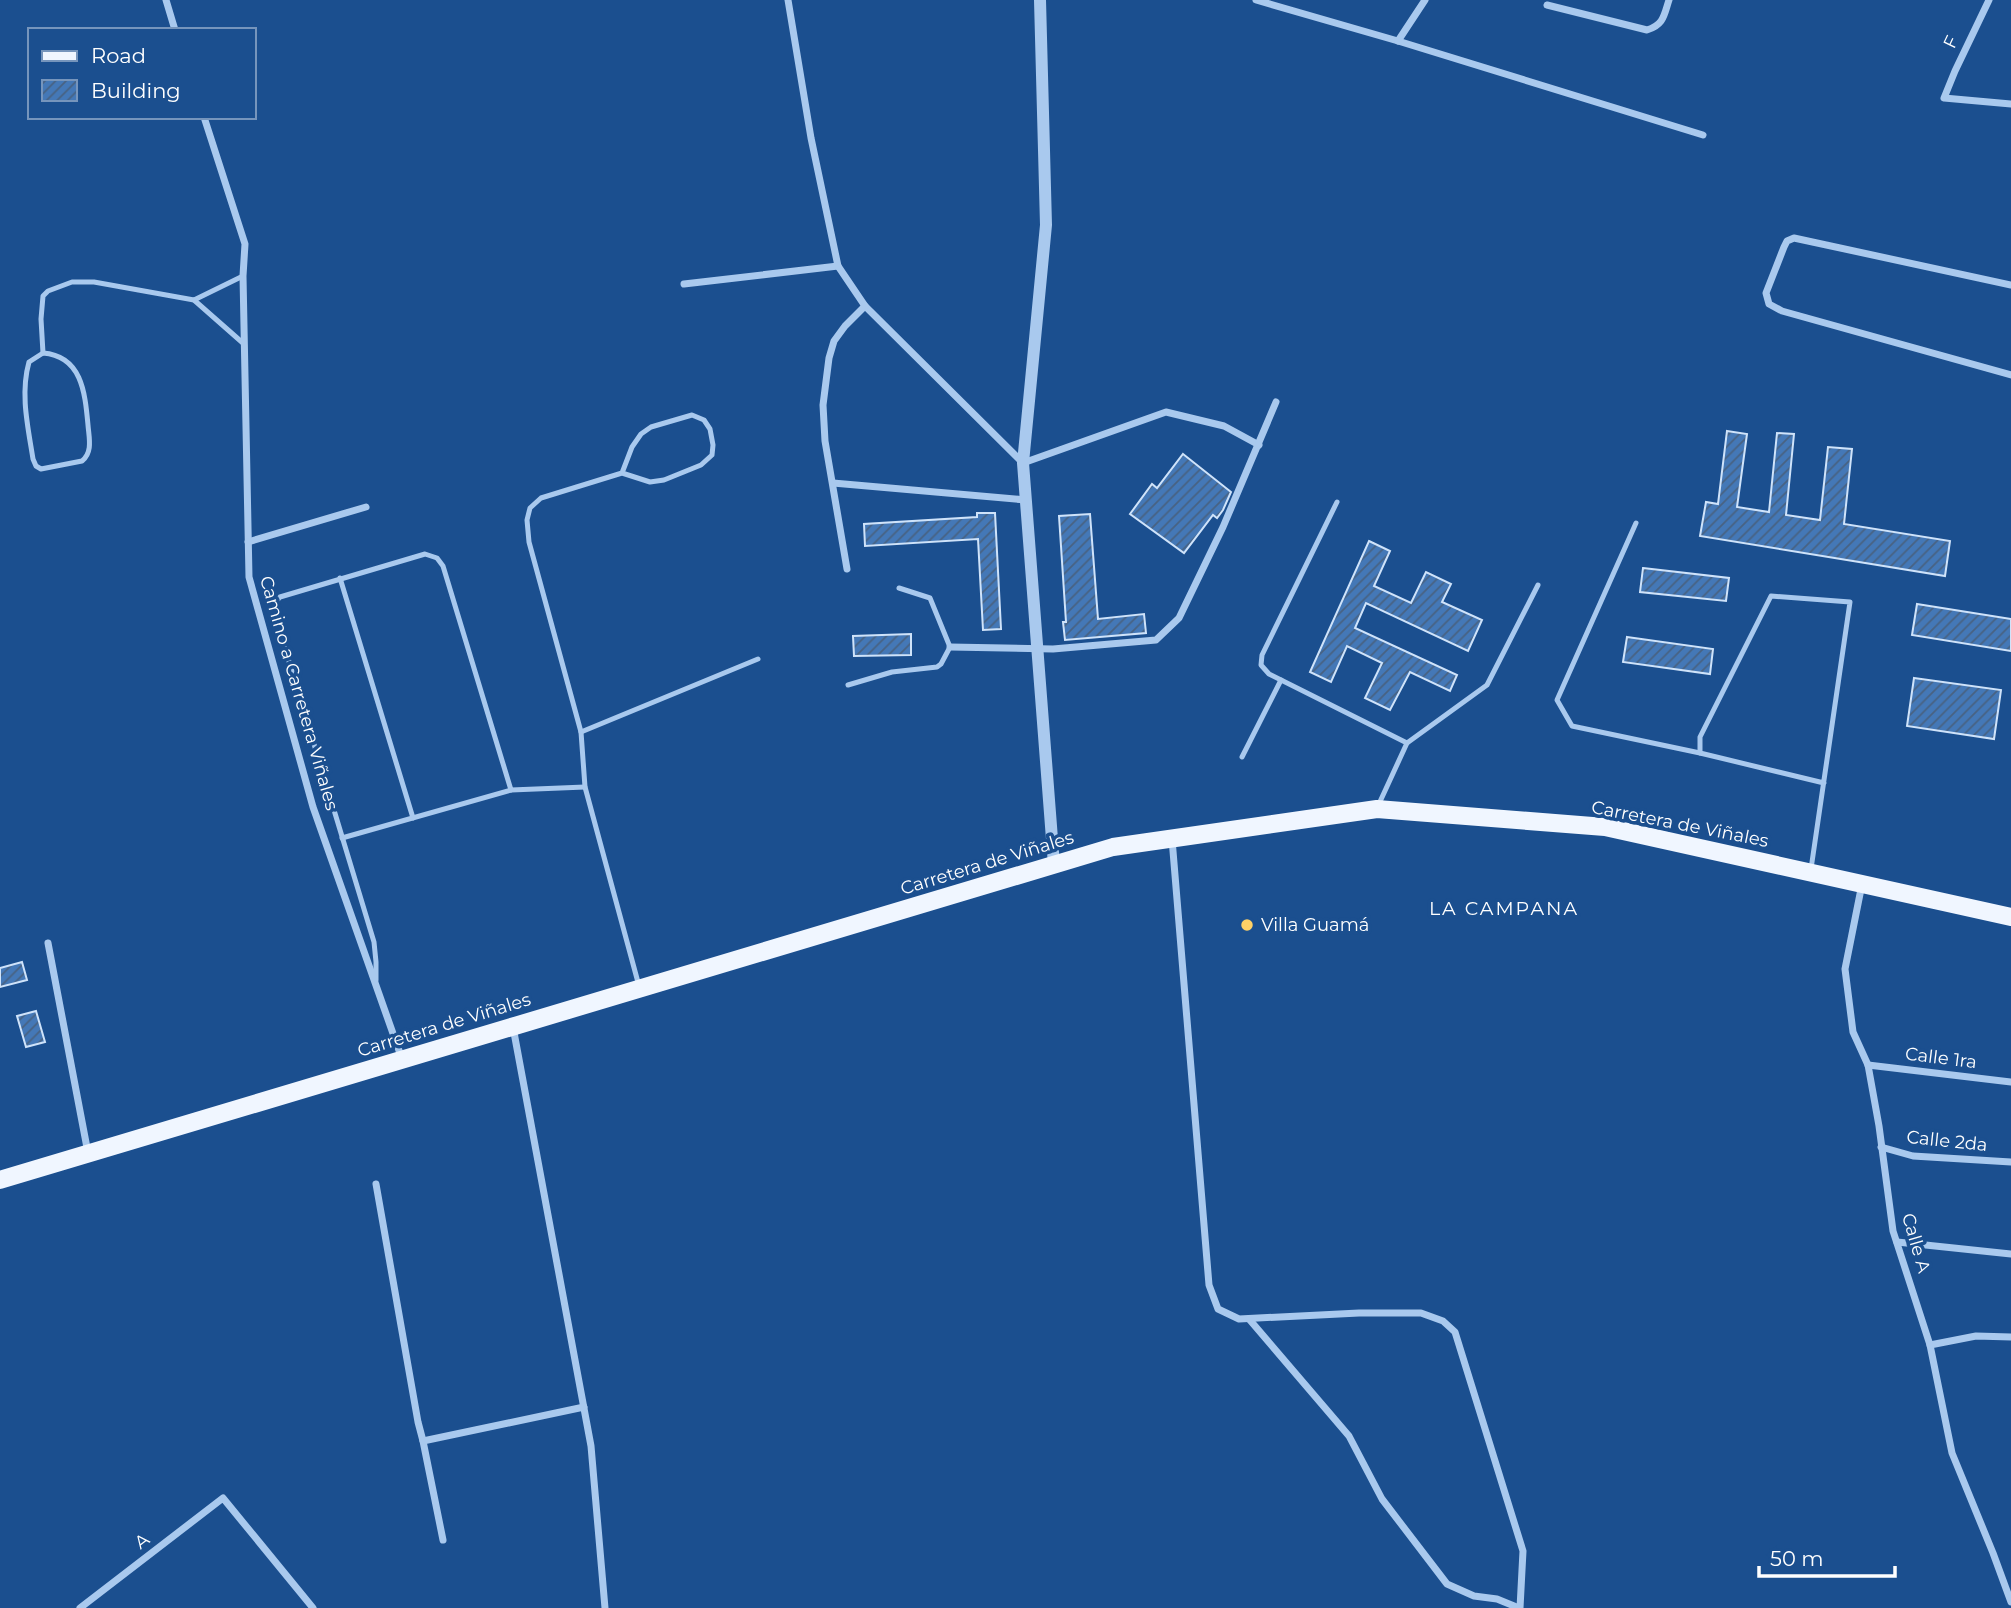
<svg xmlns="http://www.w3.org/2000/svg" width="2011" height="1608" viewBox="0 0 2011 1608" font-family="Montserrat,sans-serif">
<defs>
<pattern id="building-hatch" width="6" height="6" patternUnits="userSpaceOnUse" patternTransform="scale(1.75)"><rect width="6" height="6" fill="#4478b7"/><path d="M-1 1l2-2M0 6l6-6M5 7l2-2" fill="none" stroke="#486282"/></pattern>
</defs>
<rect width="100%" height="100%" fill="#1b4f8f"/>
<g fill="url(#building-hatch)" stroke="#cfe3fa" stroke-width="2">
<polygon points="1727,431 1747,434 1737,507 1769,512 1777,433 1794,434 1786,515 1820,520 1828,447 1852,449 1844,524 1950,541 1945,576 1700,536 1706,502 1718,504"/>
<polygon points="1183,454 1231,492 1223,510 1217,518 1213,515 1184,553 1130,514 1152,484 1157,488"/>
<polygon points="977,513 995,513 1001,629 983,630 978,539 865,546 864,524 977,517"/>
<polygon points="1090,514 1098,619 1144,614 1146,633 1065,640 1063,622 1066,622 1059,516"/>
<polygon points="1369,541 1390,551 1374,586 1411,603 1426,572 1451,584 1442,602 1482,620 1468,651 1366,603 1355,628 1457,675 1450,691 1410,672 1390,710 1365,698 1382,663 1347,646 1331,682 1310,672"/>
<polygon points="1643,568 1729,578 1726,601 1640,592"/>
<polygon points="1917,604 2011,619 2011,651 1912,635"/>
<polygon points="911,634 911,655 854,656 853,636"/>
<polygon points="1627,637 1713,649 1710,674 1623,662"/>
<polygon points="1914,678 2001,690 1994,739 1907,726"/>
<polygon points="22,962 27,980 0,987 0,968"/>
<polygon points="36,1011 45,1042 26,1047 17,1016"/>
</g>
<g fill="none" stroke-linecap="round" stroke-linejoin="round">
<g stroke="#a9c9ee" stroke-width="5">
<polyline points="194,300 243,276"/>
<path d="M 43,353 C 82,356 85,393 88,425 C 89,438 93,452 82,461 L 41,469 L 36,466 L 33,459 C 28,427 20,394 29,362 Z"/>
<polyline points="43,353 41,319 43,296 48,291 72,282 94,282 194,300 244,344"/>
<polyline points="622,473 632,447 641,434 651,427 692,415 704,420 710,429 713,445 712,455 701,465 664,480 650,482 622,473 541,498 530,508 527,520 529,542 581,732 585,787 639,986"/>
<polyline points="1337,502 1262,655 1261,665 1269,674 1407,743 1378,806"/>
<polyline points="1636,523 1557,700 1572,726 1700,753"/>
<polyline points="340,578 413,818"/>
<polyline points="848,685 892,672 937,667 941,664 950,647 930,598 899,588"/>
<polyline points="581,732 758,659"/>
<polyline points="1407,743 1487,685 1538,585"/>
<polyline points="1242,757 1281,680"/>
<polyline points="342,838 511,790"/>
<polyline points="1811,869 1850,602 1771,596 1700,737 1700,753 1824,783"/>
<polyline points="376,980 376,962 374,942 274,612 275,603 280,597 425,554 437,558 443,566 511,790 585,787"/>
</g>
<g stroke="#a9c9ee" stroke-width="7">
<polyline points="166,0 175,30"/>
<polyline points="788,0 811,138 838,266 865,306 1023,463 1166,412 1224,426 1259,445"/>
<polyline points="1256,0 1398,41 1703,135"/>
<polyline points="1989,0 1955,71 1944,98 2011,104"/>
<path d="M 1547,5 L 1647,30 C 1664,25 1664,15 1669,0"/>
<polyline points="1398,41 1425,0"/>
<polyline points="204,117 245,244 243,276 249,577 313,807 402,1059"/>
<polyline points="684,284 838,266"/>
<polyline points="2011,285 1794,238 1787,241 1784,247 1766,293 1769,304 1782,311 2011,375"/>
<polyline points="833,483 1026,500"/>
<polyline points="248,542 366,507"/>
<polyline points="847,569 825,441 823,405 829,358 834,341 845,326 865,306"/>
<polyline points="950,647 1053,649 1156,640 1179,618 1223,527 1276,402"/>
<polyline points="1172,839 1209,1285 1218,1309 1239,1319 1359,1313 1421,1313 1443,1321 1455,1332 1523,1551 1520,1608"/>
<polyline points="1862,884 1845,969 1853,1032 1868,1065 1879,1126 1893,1231 1930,1345 1952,1453 1993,1553 2011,1602"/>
<polyline points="48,943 88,1153"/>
<polyline points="513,1027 591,1446 605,1608"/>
<polyline points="1868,1065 2011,1082"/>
<polyline points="1881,1147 1913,1156 2011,1162"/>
<polyline points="376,1184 418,1422 423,1441 443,1540"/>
<polyline points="1897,1242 2011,1254"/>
<polyline points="1249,1319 1349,1436 1382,1499 1447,1584 1474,1596 1497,1599 1519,1608"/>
<polyline points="1930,1345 1976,1336 2011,1337"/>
<polyline points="423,1441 584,1407"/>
<polyline points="80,1608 223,1498 313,1608"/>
</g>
<polyline stroke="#a9c9ee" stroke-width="12" points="1040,0 1046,225 1023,463 1054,865"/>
<polyline stroke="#f0f6ff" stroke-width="18" points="0,1180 1113,847 1377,809 1605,827 2011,917"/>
</g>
<circle fill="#ffd166" stroke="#1b4f8f" stroke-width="2.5" cx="1247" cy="925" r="7"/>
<g text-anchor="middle" stroke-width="7" stroke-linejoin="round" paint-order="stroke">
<g font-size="18" fill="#fff" stroke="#1b4f8f">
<text transform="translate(1951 42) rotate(-65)" y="6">F</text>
<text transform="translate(299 693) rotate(74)" y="6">Camino a Carretera Viñales</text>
<text transform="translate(1680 824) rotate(11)" y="6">Carretera de Viñales</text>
<text transform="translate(987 863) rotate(-17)" y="6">Carretera de Viñales</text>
<text transform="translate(444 1025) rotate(-17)" y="6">Carretera de Viñales</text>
<text transform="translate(1941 1058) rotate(7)" y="6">Calle 1ra</text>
<text transform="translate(1947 1141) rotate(6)" y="6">Calle 2da</text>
<text transform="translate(1916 1243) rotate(74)" y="6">Calle A</text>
<text transform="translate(142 1541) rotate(-38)" y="6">A</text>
</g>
<g font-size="18" fill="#fff" stroke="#1b4f8f" text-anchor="start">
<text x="1261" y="931">Villa Guamá</text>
</g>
<g font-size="19" letter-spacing="2" fill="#fff" stroke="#1b4f8f">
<text x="1504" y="915">LA CAMPANA</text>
</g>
</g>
<rect x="28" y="28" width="228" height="91" fill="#1b4f8f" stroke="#7695bc" stroke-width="2"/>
<rect x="42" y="51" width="35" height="10" fill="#f0f6ff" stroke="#7695bc" stroke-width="2"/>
<text x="91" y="63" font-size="21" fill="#ffffff">Road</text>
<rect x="42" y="80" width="35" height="21" fill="url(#building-hatch)" stroke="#7695bc" stroke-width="2"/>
<text x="91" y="98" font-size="21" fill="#ffffff">Building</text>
<path d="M1759 1566v10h136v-10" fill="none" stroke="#ffffff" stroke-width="3.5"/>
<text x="1770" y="1566" font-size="21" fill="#ffffff" stroke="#1b4f8f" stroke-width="5" paint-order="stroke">50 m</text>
</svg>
